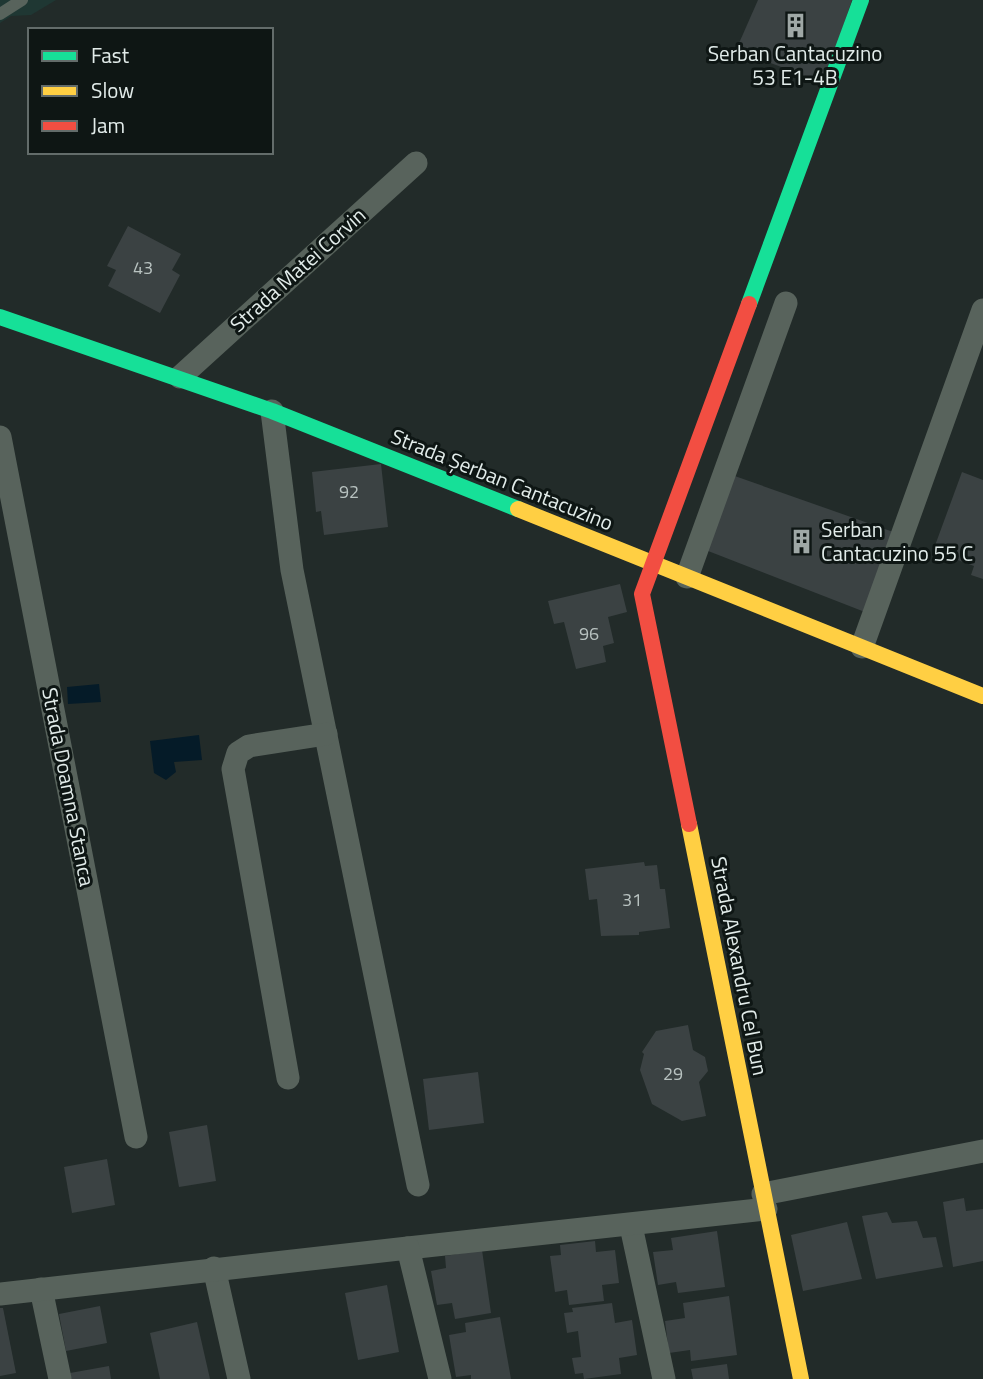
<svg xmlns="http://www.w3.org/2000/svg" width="983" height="1379" viewBox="0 0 983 1379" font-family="'Titillium Web',sans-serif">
<rect width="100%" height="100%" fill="#222b29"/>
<polygon fill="#1f3733" points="0,0 56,0 31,15 11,16 0,23"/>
<g fill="#051b28">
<polygon points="99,684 101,702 68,704 67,687"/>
<polygon points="199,735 202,760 174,762 176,772 166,780 154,773 150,741"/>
</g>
<g fill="#3b4243">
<polygon points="758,0 852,0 824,83 736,50"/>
<polygon points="128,226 181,254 172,270 180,275 160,313 108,286 116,270 107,266"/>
<polygon points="381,464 388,527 324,535 321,511 316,512 312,472"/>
<polygon points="962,472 983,480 983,579 971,575 974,566 933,551"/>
<polygon points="729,474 899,534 870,614 703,549"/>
<polygon points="620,584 627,612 608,617 614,643 603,646 606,662 576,669 564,622 554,624 548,601"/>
<polygon points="644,862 645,866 657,865 660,889 665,889 670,928 639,932 639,935 601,936 597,899 589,900 585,869"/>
<polygon points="688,1025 693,1050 705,1057 708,1071 699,1082 706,1116 682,1121 652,1104 640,1070 644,1054 642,1052 656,1031"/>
<polygon points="478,1072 484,1123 429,1130 423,1079"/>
<polygon points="207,1125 216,1181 179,1187 169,1132"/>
<polygon points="107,1159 115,1205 72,1213 64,1167"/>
<polygon points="964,1198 966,1211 983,1209 983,1261 953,1267 943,1202"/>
<polygon points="887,1212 892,1223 917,1221 923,1238 936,1237 943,1267 876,1279 862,1216"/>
<polygon points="847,1222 862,1279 803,1291 791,1235"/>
<polygon points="717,1231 725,1287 678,1293 676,1282 658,1285 653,1252 673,1250 671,1238"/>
<polygon points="595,1241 596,1252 615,1250 619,1283 602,1285 604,1301 569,1305 567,1290 555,1292 550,1256 561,1255 560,1245"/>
<polygon points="482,1250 491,1313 455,1319 452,1303 437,1305 431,1271 446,1268 445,1256"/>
<polygon points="387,1285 399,1352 358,1360 345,1293"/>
<polygon points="729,1296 737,1355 691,1361 690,1350 669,1353 665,1321 685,1318 683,1303"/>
<polygon points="612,1303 615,1323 632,1320 637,1355 619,1358 621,1374 584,1379 583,1373 575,1374 572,1358 581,1357 578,1331 567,1333 564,1313 573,1312 572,1308"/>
<polygon points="100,1306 107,1343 66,1351 59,1314"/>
<polygon points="0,1308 3,1308 16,1373 0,1376"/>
<polygon points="500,1317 511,1379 471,1379 471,1375 456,1377 449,1335 466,1332 465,1323"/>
<polygon points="197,1322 210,1379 160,1379 150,1333"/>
<polygon points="727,1364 729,1379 693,1379 691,1369"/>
<polygon points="109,1366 111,1379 71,1379 70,1373"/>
</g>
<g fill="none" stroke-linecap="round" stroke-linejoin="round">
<polyline stroke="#58635c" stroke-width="12" points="0,14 22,0"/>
<g stroke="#58635c" stroke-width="23">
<polyline points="180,377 416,163"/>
<polyline points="272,411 292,570 418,1185"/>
<polyline points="0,437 136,1137"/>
<polyline points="687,577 786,303"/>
<polyline points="862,647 983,310"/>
<polyline points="288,1078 233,769 238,753 249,746 326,734"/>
<polyline points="763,1194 983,1151"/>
<polyline points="631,1226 664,1379"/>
<polyline points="408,1248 766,1209"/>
<polyline points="214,1268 239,1379"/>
<polyline points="41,1289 60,1379"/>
<polyline points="0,1294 408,1248 440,1379"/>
</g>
<g stroke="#16e098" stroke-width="16">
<polyline points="749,304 861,0"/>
<polyline points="0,317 272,411 518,509"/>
</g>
<g stroke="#ffcf43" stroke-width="16">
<polyline points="518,509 983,696"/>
<polyline points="689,824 801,1379"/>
</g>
<polyline stroke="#f24e42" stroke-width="16" points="689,824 642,594 749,304"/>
</g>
<defs>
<symbol id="building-bare" viewBox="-9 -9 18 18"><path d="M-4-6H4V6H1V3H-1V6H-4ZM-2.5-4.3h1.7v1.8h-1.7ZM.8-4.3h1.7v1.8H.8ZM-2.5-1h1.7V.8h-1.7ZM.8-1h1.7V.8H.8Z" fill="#9fa8a6" stroke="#0e1614" stroke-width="2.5" paint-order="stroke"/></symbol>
</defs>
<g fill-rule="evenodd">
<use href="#building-bare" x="778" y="8" width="35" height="35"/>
<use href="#building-bare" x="784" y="524" width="35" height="35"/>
</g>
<g text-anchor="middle" stroke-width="6" stroke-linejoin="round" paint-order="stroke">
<g font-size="18" fill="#b8c2c0">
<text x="143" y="274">43</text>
<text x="349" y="498">92</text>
<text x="589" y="640">96</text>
<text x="632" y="906">31</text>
<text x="673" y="1080">29</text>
</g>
<g font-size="21" fill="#e2ecea" stroke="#0e1614">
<text x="795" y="61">Serban Cantacuzino<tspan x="795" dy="24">53 E1-4B</tspan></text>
<text x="821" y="537" text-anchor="start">Serban<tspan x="821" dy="24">Cantacuzino 55 C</tspan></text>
</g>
<g font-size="21" fill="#e2ecea" stroke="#0e1614">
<text transform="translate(298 270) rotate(-42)" y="7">Strada Matei Corvin</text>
<text transform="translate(502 480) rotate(22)" y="7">Strada Șerban Cantacuzino</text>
<text transform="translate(68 787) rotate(79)" y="7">Strada Doamna Stanca</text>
<text transform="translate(739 966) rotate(79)" y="7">Strada Alexandru Cel Bun</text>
</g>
</g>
<rect x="28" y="28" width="245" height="126" fill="#0e1614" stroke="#636c6a" stroke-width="2"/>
<rect x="42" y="51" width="35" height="10" fill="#16e098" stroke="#636c6a" stroke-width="2"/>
<text x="91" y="63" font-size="21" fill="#e2ecea">Fast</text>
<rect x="42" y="86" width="35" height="10" fill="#ffcf43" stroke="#636c6a" stroke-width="2"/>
<text x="91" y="98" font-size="21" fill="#e2ecea">Slow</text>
<rect x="42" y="121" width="35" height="10" fill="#f24e42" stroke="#636c6a" stroke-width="2"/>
<text x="91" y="133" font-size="21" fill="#e2ecea">Jam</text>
</svg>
